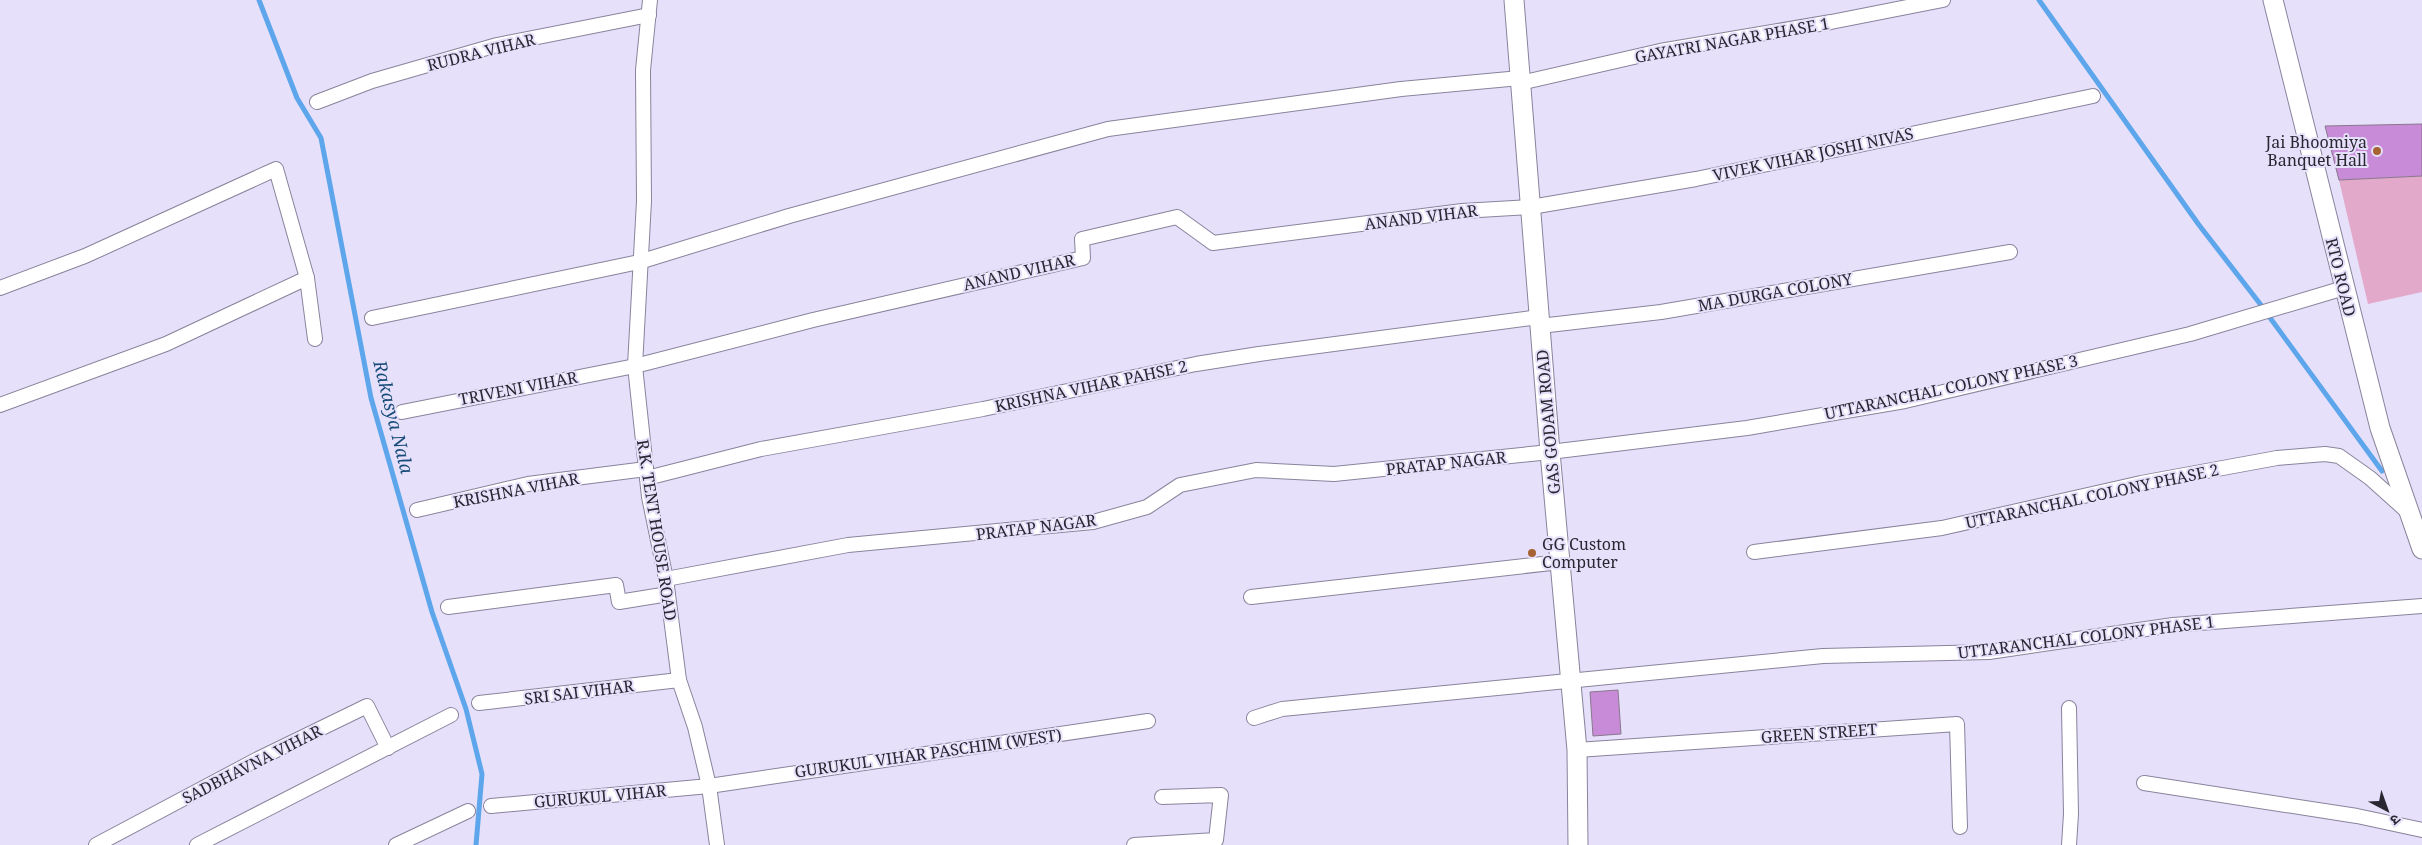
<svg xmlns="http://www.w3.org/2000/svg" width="2422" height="845" viewBox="0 0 2422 845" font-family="'Noto Serif','Noto Sans Devanagari',serif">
<rect width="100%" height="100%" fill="#e6e0fb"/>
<polygon fill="#e2a9ca" points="2422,176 2422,292 2368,304 2339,180"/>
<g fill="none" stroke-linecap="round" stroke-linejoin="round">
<g stroke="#5da6eb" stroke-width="5">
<polyline points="259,0 297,98 321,138 371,398 432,612 466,709 482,774 476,845"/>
<polyline points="2039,0 2199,225 2261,305"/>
<polyline points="2268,315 2382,471"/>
</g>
</g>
<g fill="#c88bd7" stroke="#89788d">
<polygon points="2422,124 2422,176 2339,180 2325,126"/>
<polygon points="1618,690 1621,734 1593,736 1590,692"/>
</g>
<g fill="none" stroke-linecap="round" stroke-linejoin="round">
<defs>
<g id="street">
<polyline points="650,0 643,70 644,201 635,366 649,497 666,579 679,680 695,727 709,786 717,845"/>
<polyline points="1520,83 1660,51 1831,22 1943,0"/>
<polyline points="317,102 372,81 497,45 649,15"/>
<polyline points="0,288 85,256 276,169 307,278"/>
<polyline points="372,318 639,262 789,216 1108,129 1401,89 1520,78"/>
<polyline points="1540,326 1661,312 2010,252"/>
<polyline points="0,405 166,344 307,278 315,339"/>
<polyline points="402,412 635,366 813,320 1083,258 1082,239 1177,217 1213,243 1462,211 1531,207 1696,179 2093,96"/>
<polyline points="647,478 761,449 983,409 1196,364 1259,354 1539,317"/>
<polyline points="417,510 528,484 646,469"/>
<polyline points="1754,552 1942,528 2141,483 2277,458 2325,454 2339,456 2370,478 2409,513"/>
<polyline points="666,579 848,545 1093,522 1147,507 1180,485 1256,470 1334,474 1550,452 1747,428 1905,401 2190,334 2344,288"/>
<polyline points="1251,597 1560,562"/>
<polyline points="448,607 616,585 619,602 668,594"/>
<polyline points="479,703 679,680"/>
<polyline points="2069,708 2071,814 2069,845"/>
<polyline points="1254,718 1282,709 1823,656 1989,652 2173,625 2422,606"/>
<polyline points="1577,750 1957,724 1960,827"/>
<polyline points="2144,783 2357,816 2422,830"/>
<polyline points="491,806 709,786 1148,721"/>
<polyline points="96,845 258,759 367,706 388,748"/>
<polyline points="197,845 451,715"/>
<polyline points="396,845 468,811"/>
<polyline points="1134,845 1216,840 1221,795 1162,797"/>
</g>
<g id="secondary">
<polyline points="1514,0 1550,452 1577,750 1578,845"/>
<polyline points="2273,0 2380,428 2422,549"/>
</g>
</defs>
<use href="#street" stroke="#89839b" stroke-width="16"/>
<use href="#secondary" stroke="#89839b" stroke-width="21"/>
<use href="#street" stroke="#fff" stroke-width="14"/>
<use href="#secondary" stroke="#fff" stroke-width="19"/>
</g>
<g fill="#a66333" stroke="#e6e0fb" stroke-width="2">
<circle cx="2377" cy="151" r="5"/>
<circle cx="1532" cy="553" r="5"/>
</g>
<g text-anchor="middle" stroke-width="4" stroke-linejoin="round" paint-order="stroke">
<g font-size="16" fill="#292731" stroke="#e6e0fb">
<text transform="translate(1732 40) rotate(-10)" y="6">GAYATRI NAGAR PHASE 1</text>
<text transform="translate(481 52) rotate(-14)" y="6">RUDRA VIHAR</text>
<text transform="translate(1813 154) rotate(-12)" y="6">VIVEK VIHAR JOSHI NIVAS</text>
<text transform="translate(1421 217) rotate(-7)" y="6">ANAND VIHAR</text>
<text transform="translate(1019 272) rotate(-13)" y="6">ANAND VIHAR</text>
<text transform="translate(2341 277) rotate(76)" y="6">RTO ROAD</text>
<text transform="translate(1775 292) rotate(-10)" y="6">MA DURGA COLONY</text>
<text transform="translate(1091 386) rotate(-12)" y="6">KRISHNA VIHAR PAHSE 2</text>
<text transform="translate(1951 387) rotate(-12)" y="6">UTTARANCHAL COLONY PHASE 3</text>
<text transform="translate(518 388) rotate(-11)" y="6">TRIVENI VIHAR</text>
<text transform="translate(1548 422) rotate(-95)" y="6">GAS GODAM ROAD</text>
<text transform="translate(1446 463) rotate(-6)" y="6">PRATAP NAGAR</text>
<text transform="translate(516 490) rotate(-11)" y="6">KRISHNA VIHAR</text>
<text transform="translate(2092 496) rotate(-12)" y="6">UTTARANCHAL COLONY PHASE 2</text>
<text transform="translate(1036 527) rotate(-7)" y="6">PRATAP NAGAR</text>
<text transform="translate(657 530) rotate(81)" y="6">R.K. TENT HOUSE ROAD</text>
<text transform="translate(2086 637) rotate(-7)" y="6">UTTARANCHAL COLONY PHASE 1</text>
<text transform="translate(579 692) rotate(-7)" y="6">SRI SAI VIHAR</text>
<text transform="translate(1819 733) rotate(-4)" y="6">GREEN STREET</text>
<text transform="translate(928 753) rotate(-8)" y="6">GURUKUL VIHAR PASCHIM (WEST)</text>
<text transform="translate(252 764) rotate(-27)" y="6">SADBHAVNA VIHAR</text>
<text transform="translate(600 796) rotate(-5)" y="6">GURUKUL VIHAR</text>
</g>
<g font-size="16" fill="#292731" stroke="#e6e0fb" text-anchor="end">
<text x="2367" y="148">Jai Bhoomiya<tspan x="2367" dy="18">Banquet Hall</tspan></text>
<text x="1542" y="550" text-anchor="start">GG Custom<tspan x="1542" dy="18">Computer</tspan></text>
</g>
<g font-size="18" font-style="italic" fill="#184c79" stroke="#e6e0fb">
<text transform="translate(393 417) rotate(76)" y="6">Rakasya Nala</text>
</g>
</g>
<g transform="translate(2387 810) rotate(139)" stroke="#e6e0fb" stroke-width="4" paint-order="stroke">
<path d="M0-4L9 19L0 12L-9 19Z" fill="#292731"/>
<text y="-8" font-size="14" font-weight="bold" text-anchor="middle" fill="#292731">उ</text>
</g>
</svg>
